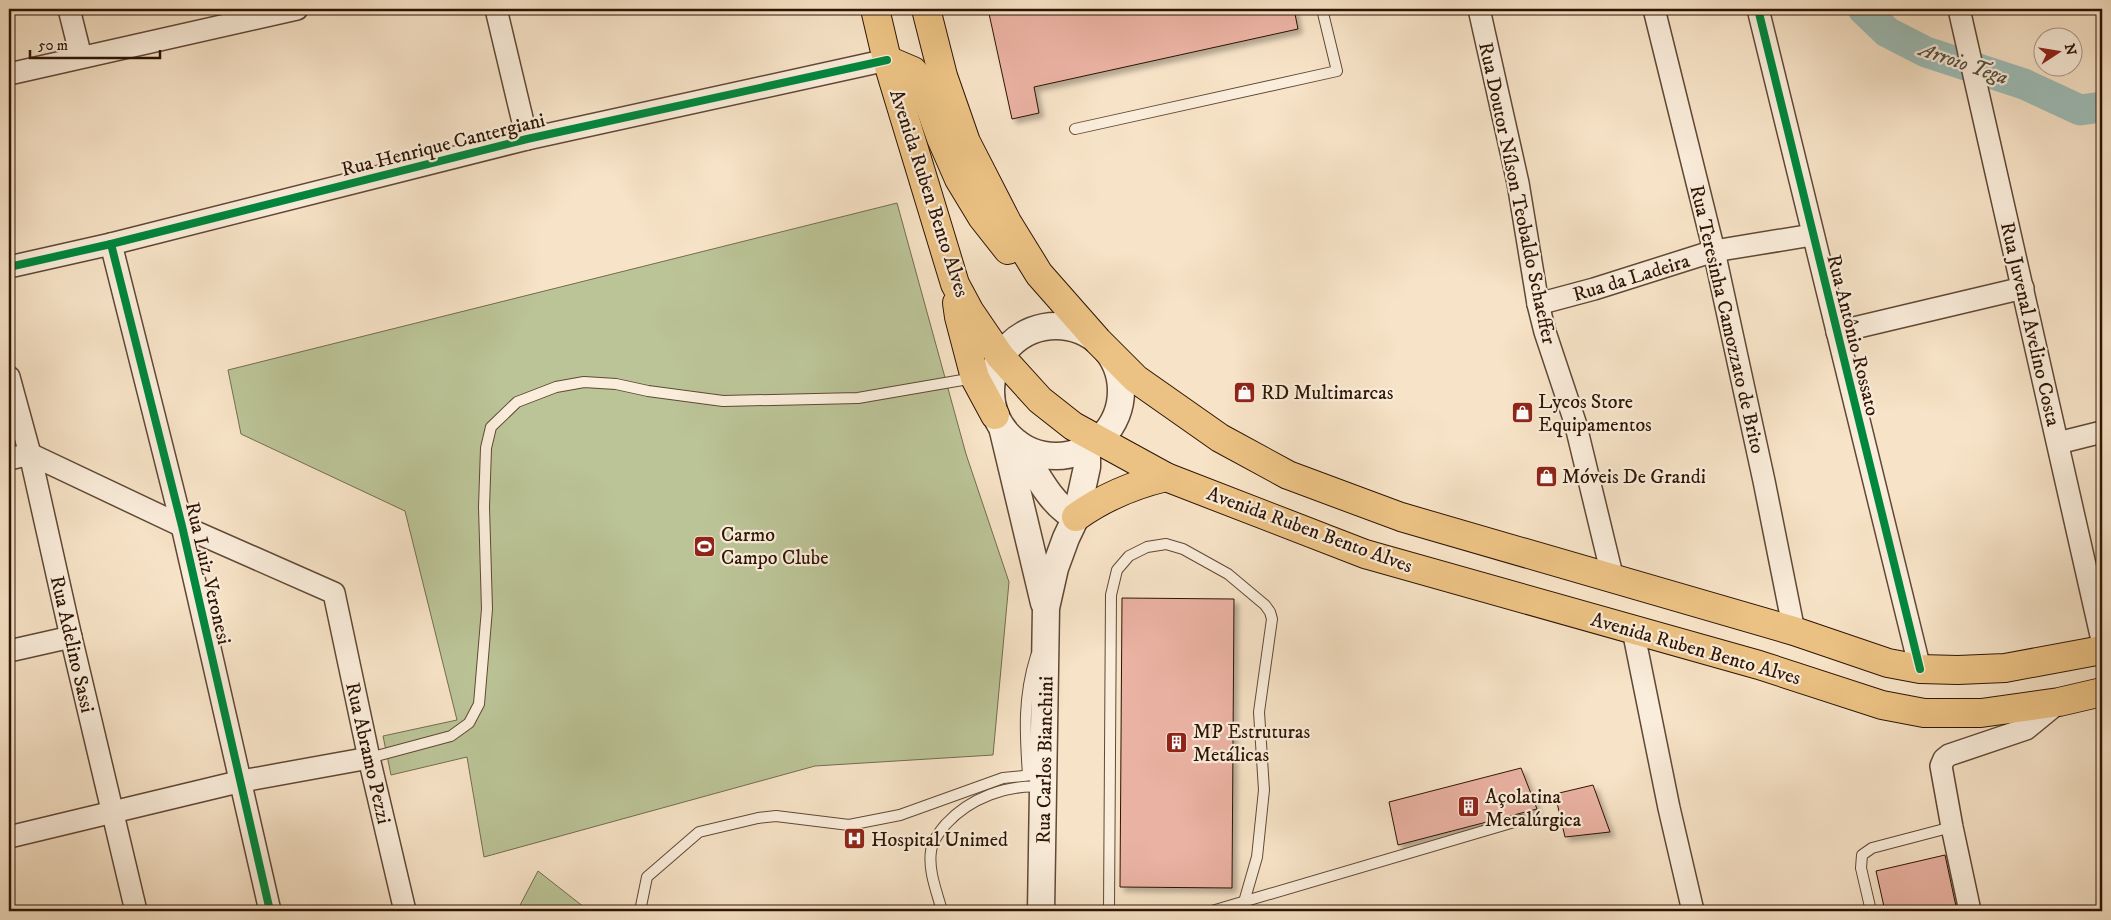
<svg xmlns="http://www.w3.org/2000/svg" width="2111" height="920" viewBox="0 0 2111 920" font-family="'IM FELL DW Pica',serif">
<defs>
<filter id="shadow"><feDropShadow dx="4.5" dy="4.5" stdDeviation="2.5" flood-color="#0004"/></filter>
</defs>
<rect width="100%" height="100%" fill="#f7e3c7"/>
<filter id="stains"><feTurbulence type="fractalNoise" baseFrequency=".004" numOctaves="4"/><feColorMatrix values="0 0 0 0 .2 0 0 0 0 .09 0 0 0 0 .02 0 0 0 .5 -.17"/></filter>
<radialGradient id="worn" r=".72"><stop offset=".6" stop-color="#630" stop-opacity="0"/><stop offset="1" stop-color="#630" stop-opacity=".3"/></radialGradient>
<g fill="#bbc497" stroke="#746c4e">
<polygon points="897,203 966,454 1009,582 993,755 815,766 484,857 467,757 391,775 383,736 457,720 405,511 241,434 228,370"/>
<polygon points="538,871 589,911 517,911"/>
</g>
<g fill="none" stroke-linecap="round" stroke-linejoin="round">
<polyline stroke="#9dbeb9" stroke-width="31" points="1863,9 1887,32 1926,52 2024,84 2080,110 2102,107"/>
</g>
<g fill="#eab2a2" stroke="#2d1404" filter="url(#shadow)">
<polygon points="988,9 1294,9 1298,29 1034,87 1039,113 1012,119"/>
<polygon points="1122,598 1234,599 1232,888 1120,887"/>
<polygon points="1521,768 1537,809 1398,845 1389,802"/>
<polygon points="1593,785 1610,832 1565,837 1555,794"/>
<polygon points="1945,855 1957,911 1885,911 1876,871"/>
</g>
<g fill="none" stroke-linecap="round" stroke-linejoin="round">
<defs>
<g id="service">
<polyline points="1075,129 1337,71 1322,9"/>
<polyline points="369,758 451,736 469,723 479,704 487,609 484,507 486,448 491,427 517,402 556,387 584,382 616,384 648,391 723,401 858,398 974,378"/>
<path d="M 1028,775 C 1025,732 1023,697 1036,656"/>
<polyline points="640,911 647,877 699,832 758,818 776,816 849,825 900,815 1003,778 1042,774"/>
<path d="M 942,911 C 937,892 928,871 931,851 C 932,841 940,831 946,824 C 970,798 1007,784 1043,787"/>
<polyline points="1109,911 1111,595 1117,570 1129,556 1147,547 1166,544 1183,549 1228,574 1265,605 1270,612 1272,619 1259,712 1264,790 1257,857 1244,902"/>
<polyline points="1212,911 1521,820"/>
<polyline points="1871,911 1861,868 1862,855 1872,848 1952,827"/>
</g>
<g id="minor">
<polyline points="69,9 81,57"/>
<polyline points="496,9 527,139"/>
<polyline points="1479,9 1518,183 1538,304 1545,332 1575,422 1613,579"/>
<polyline points="1654,9 1714,251 1764,481 1794,631"/>
<polyline points="1758,9 1920,669"/>
<polyline points="1959,9 2102,640"/>
<polyline points="9,74 297,9"/>
<polyline points="111,244 182,526 270,911"/>
<polyline points="9,267 111,244 527,139 887,60"/>
<polyline points="1538,304 1594,289 1714,251 1812,235"/>
<polyline points="1837,332 2023,288"/>
<polyline points="9,377 30,454 71,637 136,911"/>
<polyline points="2058,443 2102,432"/>
<polyline points="9,459 30,454 182,526 334,593 369,758 405,911"/>
<polyline points="1633,630 1669,808 1693,911"/>
<polyline points="9,651 71,637"/>
<polyline points="9,837 242,781 369,758"/>
<polyline points="1970,911 1952,827 1941,766 1944,759 1949,755 2026,729 2059,702"/>
</g>
<g id="tertiary">
<circle cx="1056" cy="391" r="65"/>
<polyline points="1003,431 1044,603"/>
<path d="M 1018,444 C 1033,467 1050,506 1076,517"/>
<polyline points="1041,911 1046,608 1055,568 1066,538 1076,517 1087,467 1087,448"/>
</g>
<g id="primary">
<polyline points="875,9 887,60 955,284 970,312 1000,356 1040,400 1073,426 1166,477 1365,554 1759,665 1882,705 1924,713 1981,713 2059,702 2102,692"/>
<polyline points="926,9 943,76 966,142 1007,222 1039,274 1098,341 1136,379 1220,438 1288,475 1401,517 1794,631 1888,663 1920,669 1958,670 2005,668 2102,650"/>
<polyline points="887,60 913,71 921,81 941,138 959,179 982,217 1008,250"/>
<polyline points="957,303 959,317 975,378 995,415"/>
<path d="M 1076,517 C 1104,497 1132,485 1166,477"/>
</g>
</defs>
<use href="#service" stroke="#604835" stroke-width="12"/>
<use href="#minor" stroke="#604835" stroke-width="24"/>
<use href="#tertiary" stroke="#604835" stroke-width="29"/>
<use href="#primary" stroke="#2d1404" stroke-width="30"/>
<use href="#service" stroke="#faeddb" stroke-width="10"/>
<use href="#minor" stroke="#faeddb" stroke-width="21"/>
<use href="#tertiary" stroke="#faeddb" stroke-width="26"/>
<use href="#primary" stroke="#ecc284" stroke-width="28"/>
<defs>
<g id="cycleway">
<polyline points="1758,9 1920,669"/>
<polyline points="111,244 182,526 270,911"/>
<polyline points="9,267 111,244 527,139 887,60"/>
</g>
</defs>
<use href="#cycleway" stroke="#faeddb" stroke-width="11"/>
<use href="#cycleway" stroke="#00873e" stroke-width="8"/>
</g>
<defs>
<symbol id="shop-square" viewBox="-11 -11 22 22"><rect x="-9" y="-9" width="18" height="18" rx="4" fill="#8f2418" stroke="#faeddb"/><path d="M-5-2.5h2.3a2.7 3.5 0 0 1 5.4 0H5L5.5 6h-11ZM-1.5-2.5h3a1.5 2.3 0 0 0-3 0Z" fill="#fff"/></symbol>
<symbol id="stadium-square" viewBox="-11 -11 22 22"><rect x="-9" y="-9" width="18" height="18" rx="4" fill="#8f2418" stroke="#faeddb"/><path d="M0-5a6.5 5 0 1 0 0 10a6.5 5 0 1 0 0-10ZM-3.5-1.8h7v3.6h-7Z" fill="#fff"/></symbol>
<symbol id="building-square" viewBox="-11 -11 22 22"><rect x="-9" y="-9" width="18" height="18" rx="4" fill="#8f2418" stroke="#faeddb"/><path d="M-4-6H4V6H1V3H-1V6H-4ZM-2.5-4.3h1.7v1.8h-1.7ZM.8-4.3h1.7v1.8H.8ZM-2.5-1h1.7V.8h-1.7ZM.8-1h1.7V.8H.8Z" fill="#fff"/></symbol>
<symbol id="hospital-square" viewBox="-11 -11 22 22"><rect x="-9" y="-9" width="18" height="18" rx="4" fill="#8f2418" stroke="#faeddb"/><path d="M-5-5h3v3.5h4V-5h3V5h-3V1.5h-4V5h-3Z" fill="#fff"/></symbol>
</defs>
<g fill-rule="evenodd">
<use href="#shop-square" x="1232" y="380" width="25" height="25"/>
<use href="#shop-square" x="1510" y="400" width="25" height="25"/>
<use href="#shop-square" x="1534" y="464" width="25" height="25"/>
<use href="#stadium-square" x="692" y="534" width="25" height="25"/>
<use href="#building-square" x="1164" y="730" width="25" height="25"/>
<use href="#building-square" x="1456" y="794" width="25" height="25"/>
<use href="#hospital-square" x="842" y="826" width="25" height="25"/>
</g>
<g text-anchor="middle" stroke-width="4.5" stroke-linejoin="round" paint-order="stroke">
<g font-size="20" fill="#2d1404" stroke="#faeddb">
<text transform="translate(443 144) rotate(-14)" y="7">Rua Henrique Cantergiani</text>
<text transform="translate(930 193) rotate(72)" y="7">Avenida Ruben Bento Alves</text>
<text transform="translate(1518 193) rotate(78)" y="7">Rua Doutor Nílson Teobaldo Schaeffer</text>
<text transform="translate(1631 277) rotate(-17)" y="7">Rua da Ladeira</text>
<text transform="translate(1728 319) rotate(77)" y="7">Rua Teresinha Camozzato de Brito</text>
<text transform="translate(2031 324) rotate(77)" y="7">Rua Juvenal Avelino Costa</text>
<text transform="translate(1854 335) rotate(76)" y="7">Rua Antônio Rossato</text>
<text transform="translate(1310 529) rotate(20)" y="7">Avenida Ruben Bento Alves</text>
<text transform="translate(209 573) rotate(77)" y="7">Rua Luiz Veronesi</text>
<text transform="translate(73 644) rotate(77)" y="7">Rua Adelino Sassi</text>
<text transform="translate(1696 648) rotate(16)" y="7">Avenida Ruben Bento Alves</text>
<text transform="translate(369 753) rotate(77)" y="7">Rua Abramo Pezzi</text>
<text transform="translate(1044 760) rotate(-89)" y="7">Rua Carlos Bianchini</text>
</g>
<g font-size="20" fill="#2d1404" stroke="#faeddb" text-anchor="start">
<text x="1261" y="399">RD Multimarcas</text>
<text x="1538" y="408">Lycos Store<tspan x="1538" dy="23">Equipamentos</tspan></text>
<text x="1562" y="483">Móveis De Grandi</text>
<text x="721" y="541">Carmo<tspan x="721" dy="23">Campo Clube</tspan></text>
<text x="1193" y="738">MP Estruturas<tspan x="1193" dy="23">Metálicas</tspan></text>
<text x="1485" y="803">Açolatina<tspan x="1485" dy="23">Metalúrgica</tspan></text>
<text x="871" y="846">Hospital Unimed</text>
</g>
<g font-size="21" font-style="italic" fill="#545043" stroke="#faeddb">
<text transform="translate(1964 63) rotate(19)" y="7">Arroio Tega</text>
</g>
</g>
<rect width="2111" height="920" fill="none" stroke="#f7e3c7" stroke-width="30"/>
<rect x="10" y="10" width="2091" height="900" fill="none" stroke="#2d1404" stroke-width="2.5"/>
<rect x="15" y="15" width="2081" height="890" fill="none" stroke="#2d1404"/>
<g transform="translate(2058 52) rotate(78)"><circle r="24" fill="#faeddb" stroke="#a89685"/>
<path d="M0-4L9 19L0 12L-9 19Z" fill="#8f2418"/>
<text y="-8" font-size="14" font-weight="bold" text-anchor="middle" fill="#2d1404">N</text>
</g>
<path d="M30 50v8h130v-8" fill="none" stroke="#2d1404" stroke-width="2.5"/>
<text x="38" y="50" font-size="15" fill="#2d1404" stroke="#faeddb" stroke-width="4" paint-order="stroke">50 m</text>
<rect width="100%" height="100%" filter="url(#stains)"/>
<rect width="100%" height="100%" fill="url(#worn)"/>
</svg>
